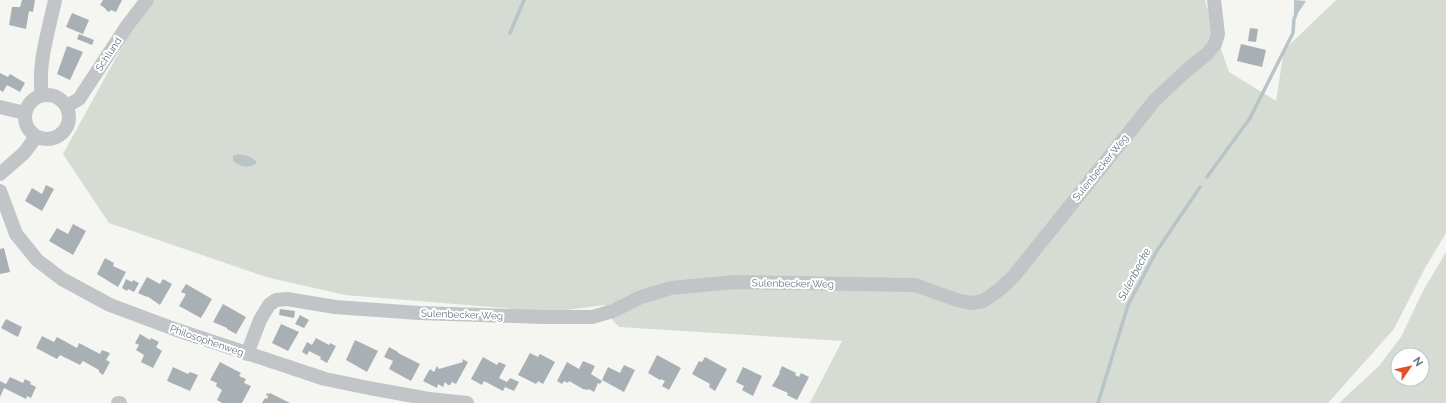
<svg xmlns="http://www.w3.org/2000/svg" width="1446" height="403" viewBox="0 0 1446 403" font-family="Raleway,sans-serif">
<rect width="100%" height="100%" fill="#f5f5f2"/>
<g fill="#d6dcd3" fill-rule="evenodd">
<polygon points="154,0 1205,0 1211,21 1229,72 1276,101 1284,50 1336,0 1446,0 1446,233 1425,268 1394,329 1328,403 810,403 842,341 619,327 608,315 605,305 551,312 345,295 266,277 109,223 63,154 129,34"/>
<path d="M 1446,252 L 1446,403 L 1339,403 L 1379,366 L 1401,337 L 1423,291 ZM 1398,355 L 1422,355 L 1422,379 L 1398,379 Z"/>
</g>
<g fill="#b8c4c8">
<polygon points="1294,0 1306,1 1294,19"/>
<path d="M 238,154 C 246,156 253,156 257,163 C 248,169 241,167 233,161 L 233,156 Z"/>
</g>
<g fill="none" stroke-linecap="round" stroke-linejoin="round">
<g stroke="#b8c4c8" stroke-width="3.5">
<polyline points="510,33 524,0"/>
<polyline points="1207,177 1250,118 1293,33 1294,19 1296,14"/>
<polyline points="1098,403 1128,305 1156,252 1200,187"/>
</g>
</g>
<g fill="#a8b0b5">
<polygon points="22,0 35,0 33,12 29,11 26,29 9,25 12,7 20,7"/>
<polygon points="103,0 122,0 116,12 111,10 109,12 106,10 105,8 100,5"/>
<polygon points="72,13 89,20 83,34 66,27"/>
<polygon points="1250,28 1258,29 1256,42 1248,41"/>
<polygon points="79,34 94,40 92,45 77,39"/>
<polygon points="1241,44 1266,50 1262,67 1237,61"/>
<polygon points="67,46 83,52 70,80 57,74"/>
<polygon points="0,73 8,77 10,74 25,83 20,92 7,85 3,92 0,90"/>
<polygon points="46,185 54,189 42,211 25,201 32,188 42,194"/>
<polygon points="73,224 86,231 73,255 49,241 57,228 68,234"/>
<polygon points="4,248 10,272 0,274 0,249"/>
<polygon points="105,258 114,263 113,266 126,272 118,287 97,274"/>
<polygon points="147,277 160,284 163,279 172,284 160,305 147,296 147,297 138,293"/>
<polygon points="126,279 132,282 133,280 139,283 134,292 128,289 127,291 122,288"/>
<polygon points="186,284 212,299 201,318 179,306 186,294 181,292"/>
<polygon points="223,304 246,317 236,334 227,329 227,328 213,322"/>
<polygon points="280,309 295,311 294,318 279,315"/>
<polygon points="300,315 309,320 304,328 295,324"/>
<polygon points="6,319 22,327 18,337 1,328"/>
<polygon points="281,324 299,332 288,351 272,343"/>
<polygon points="140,334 150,340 151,338 159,342 156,347 162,351 153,368 141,362 144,355 136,350 139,345 135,343"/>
<polygon points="42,336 54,342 57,337 77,348 79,343 100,354 102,350 110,353 106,360 110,362 103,375 99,372 99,370 83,361 80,365 60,355 57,359 36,348"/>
<polygon points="316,338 329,345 330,343 336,346 327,363 320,359 321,357 309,351 307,355 302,352 307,342 312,345"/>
<polygon points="355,340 378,351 367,372 346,360"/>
<polygon points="389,347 398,352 398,353 420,364 411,381 389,369 393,361 384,357"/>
<polygon points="530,353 538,357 540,354 555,362 543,384 538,381 536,384 518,375"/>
<polygon points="657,355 681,368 669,390 662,386 665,381 661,379 660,380 648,373"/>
<polygon points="483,357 497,365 499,362 506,365 499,378 507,382 510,378 519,382 514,391 505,387 503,391 484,381 482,385 471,379"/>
<polygon points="705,357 727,369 715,391 709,387 710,384 692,374 699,361 702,362"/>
<polygon points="462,359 468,362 456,384 452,382 450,385 448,385 445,382 443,387 438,384 437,388 423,381 430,369 434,372 437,366 439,369 463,362"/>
<polygon points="583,361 595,366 591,374 602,381 600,384 598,383 594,392 589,389 588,390 583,389 569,381 568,383 564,381 562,384 557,381 567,362 579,369"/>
<polygon points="220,362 241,373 239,376 246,379 244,383 251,386 242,403 222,403 217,400 222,390 216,386 217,383 210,380"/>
<polygon points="624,365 635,370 624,392 602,380 608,367 620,373"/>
<polygon points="782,366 796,373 795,375 799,377 801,373 809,377 797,400 787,395 788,393 772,386 780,373 779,373"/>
<polygon points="173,367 188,374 190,372 198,375 190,391 167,381"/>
<polygon points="743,367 762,376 753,396 742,390 744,386 736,382"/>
<polygon points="10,377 23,383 25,379 31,382 30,384 36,387 31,398 27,396 26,399 4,388 0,397 0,381 6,384"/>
<polygon points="267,393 269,394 270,393 290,403 262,403 265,398 267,399 268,396 266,395"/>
</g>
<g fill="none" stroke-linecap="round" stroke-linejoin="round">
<g stroke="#c1c5c8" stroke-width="14">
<circle cx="47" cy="117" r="22"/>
<path d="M 42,95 C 37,65 49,29 55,0"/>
<polyline points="67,106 79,99 127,26 147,0"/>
<polyline points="0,107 25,113"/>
<polyline points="0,174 24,153 36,137"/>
<polyline points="0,191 16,234 37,260 62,279 110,305 177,330 325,379 369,388 429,399 467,403"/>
<polyline points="247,354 260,320 269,305 276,300 287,299 335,307 419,313 544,317 592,317 613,311 641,297 671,288 735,282 915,285 957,300 971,303 983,301 999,290 1013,277 1155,100 1187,70 1207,54 1215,44 1218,34 1214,0"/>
<polyline points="118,403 120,403"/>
</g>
</g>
<g text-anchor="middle" stroke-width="4" stroke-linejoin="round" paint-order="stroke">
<g font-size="10" fill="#657583" stroke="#fff">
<text transform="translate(108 54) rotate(-56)" y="4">Schlund</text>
<text transform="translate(1100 167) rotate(-51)" y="4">Sulenbecker Weg</text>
<text transform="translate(793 283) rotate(1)" y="4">Sulenbecker Weg</text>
<text transform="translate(462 314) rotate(2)" y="4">Sulenbecker Weg</text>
<text transform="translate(207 340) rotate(19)" y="4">Philosophenweg</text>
</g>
<g font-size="11" font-style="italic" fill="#60777f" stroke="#fff">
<text transform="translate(1134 274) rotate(-62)" y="4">Sulenbecke</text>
</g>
</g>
<g transform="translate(1410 367) rotate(56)"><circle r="19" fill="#ffffff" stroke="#c1c8cd"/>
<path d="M0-3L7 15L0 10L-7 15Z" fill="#e05327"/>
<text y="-6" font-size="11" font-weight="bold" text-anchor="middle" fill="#657583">N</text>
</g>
</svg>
